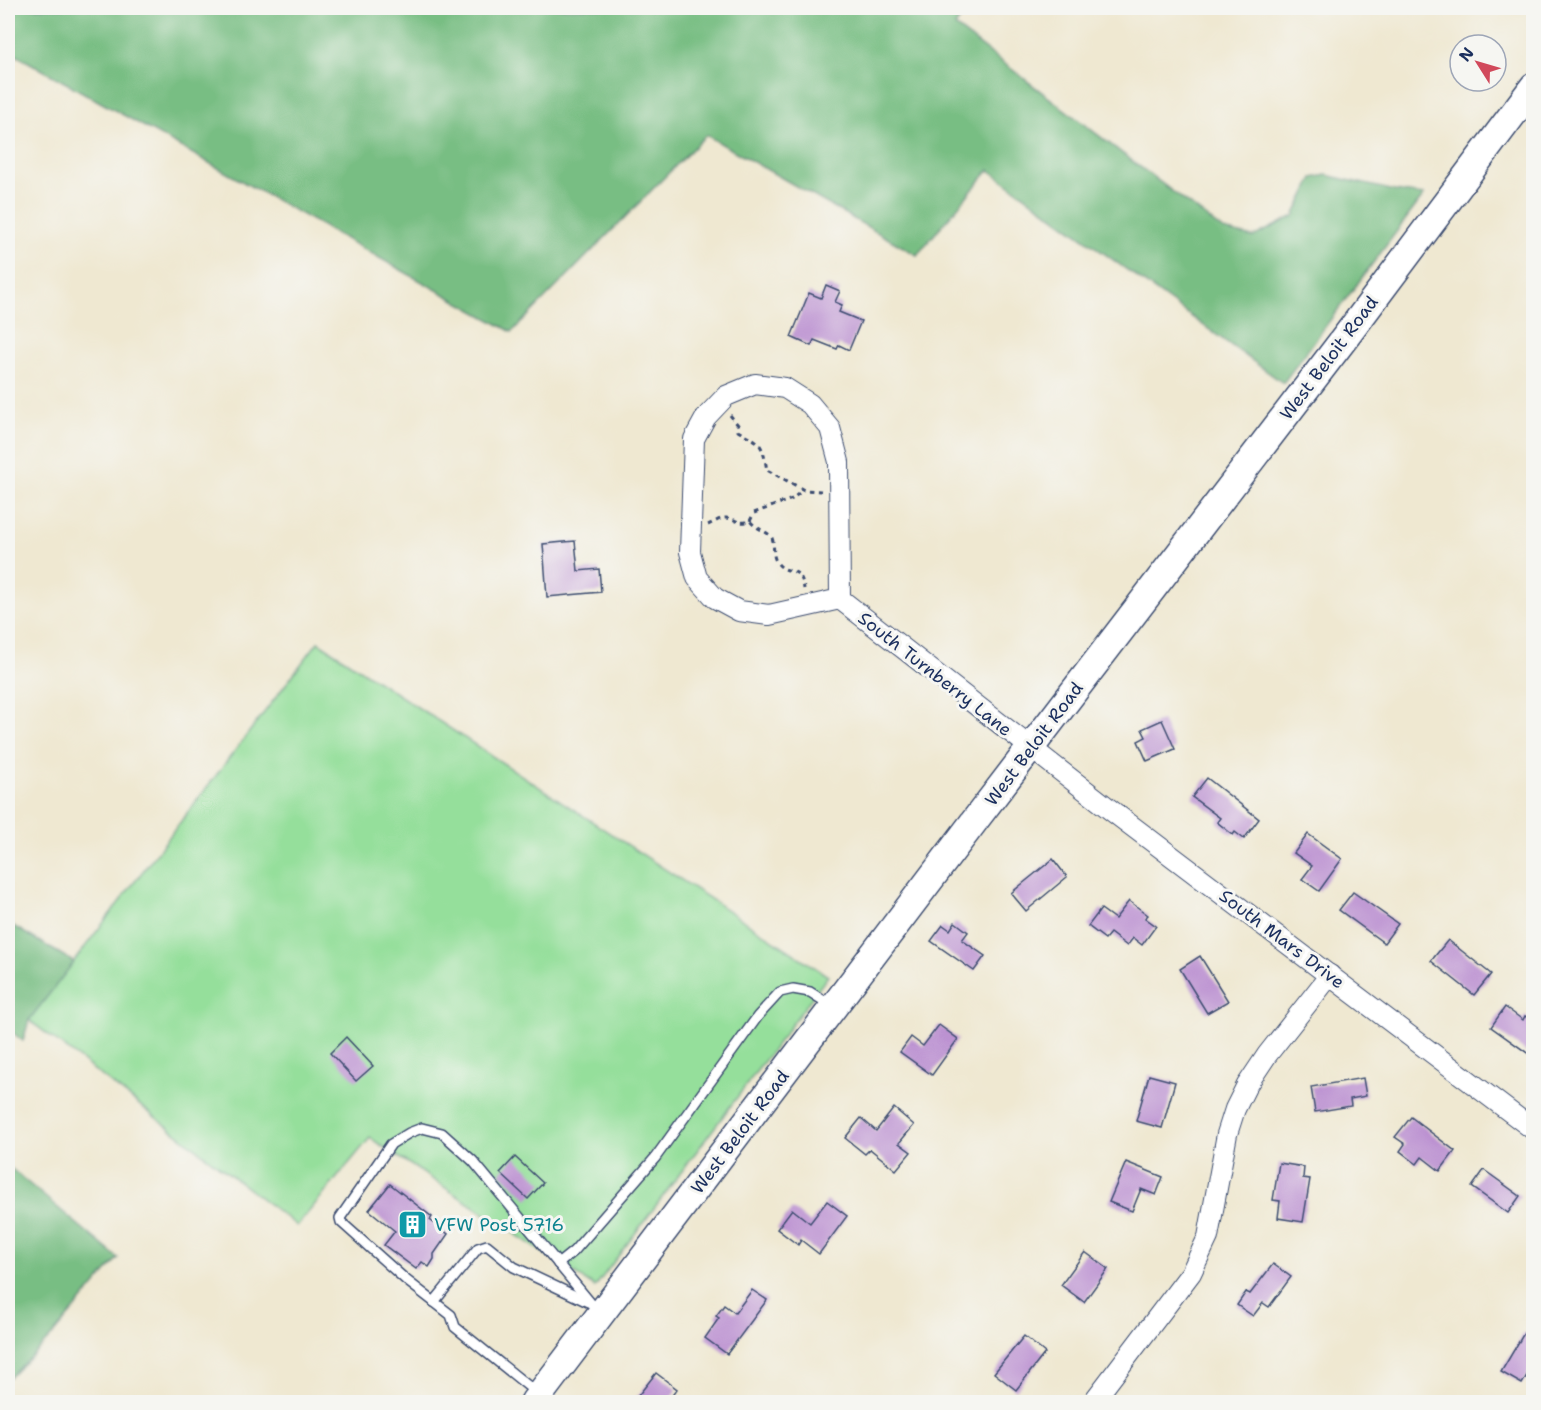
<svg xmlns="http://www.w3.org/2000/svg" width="1541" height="1410" viewBox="0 0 1541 1410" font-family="'Shantell Sans',sans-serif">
<rect width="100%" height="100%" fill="#f6f6f2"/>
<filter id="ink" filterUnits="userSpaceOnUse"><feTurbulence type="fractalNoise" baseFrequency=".0167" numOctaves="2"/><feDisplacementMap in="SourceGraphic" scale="12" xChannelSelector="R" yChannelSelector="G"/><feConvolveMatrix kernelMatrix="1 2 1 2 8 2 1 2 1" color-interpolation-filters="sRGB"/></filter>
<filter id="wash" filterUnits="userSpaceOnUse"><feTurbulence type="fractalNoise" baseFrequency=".008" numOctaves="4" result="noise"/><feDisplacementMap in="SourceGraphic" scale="24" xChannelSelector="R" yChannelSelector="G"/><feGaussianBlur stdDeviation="1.35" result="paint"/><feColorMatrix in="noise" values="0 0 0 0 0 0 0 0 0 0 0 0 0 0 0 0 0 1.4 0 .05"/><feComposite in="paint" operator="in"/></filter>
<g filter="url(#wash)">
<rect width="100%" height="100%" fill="#efe8d1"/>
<polygon fill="#95df9b" stroke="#58877c" stroke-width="1.5" points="318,642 828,976 595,1287 370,1138 297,1226 29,1020"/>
<g fill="#78be83" stroke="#4a7670" stroke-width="1.5">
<polygon points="8,8 968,8 955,26 1223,230 1253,237 1294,216 1313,178 1326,175 1395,191 1424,195 1283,383 989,170 917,255 706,135 512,332 16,55 8,67"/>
<polygon points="8,923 74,962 29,1020 23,1041 8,1029"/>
<polygon points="8,1166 118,1258 50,1338 8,1379"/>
</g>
<g id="blocks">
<g fill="#bc92d1">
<polygon points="826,285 840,291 835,302 842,305 839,312 861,321 849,350 839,345 837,349 814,340 811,346 791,337 809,293 821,298"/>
<polygon points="575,541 578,571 599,569 601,592 547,597 543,544"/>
<polygon points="1162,720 1175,749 1147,761 1138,741 1146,737 1142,729"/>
<polygon points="1207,778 1259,819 1244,839 1235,832 1233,835 1217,822 1220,818 1192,797"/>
<polygon points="1308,834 1342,859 1319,891 1302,879 1312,866 1294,853"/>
<polygon points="1053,859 1067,877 1026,911 1011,893"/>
<polygon points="1353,892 1398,924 1384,943 1339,910"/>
<polygon points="1129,901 1148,915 1145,918 1156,926 1142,945 1133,938 1127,946 1110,933 1105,939 1088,926 1101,909 1115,919"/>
<polygon points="955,922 968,932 962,940 985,956 974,971 931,941 943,925 950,930"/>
<polygon points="1448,940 1491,974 1474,995 1431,961"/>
<polygon points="1200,956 1228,1001 1207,1013 1180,969"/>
<polygon points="1505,1007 1523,1020 1525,1016 1533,1022 1533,1057 1491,1027"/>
<polygon points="939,1025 958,1039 932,1075 900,1052 911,1037 923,1046"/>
<polygon points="346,1037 373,1066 356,1081 330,1053"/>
<polygon points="1149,1075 1175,1082 1162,1128 1136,1121"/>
<polygon points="1363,1078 1366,1096 1350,1099 1351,1106 1315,1112 1311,1087"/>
<polygon points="894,1108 914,1125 899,1143 911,1152 896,1170 870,1149 865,1154 845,1138 861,1118 876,1131"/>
<polygon points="1411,1117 1455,1151 1440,1171 1422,1157 1417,1164 1400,1151 1405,1144 1395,1137"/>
<polygon points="515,1157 543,1183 528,1199 500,1173"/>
<polygon points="1126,1162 1163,1177 1156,1195 1141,1189 1132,1211 1109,1202"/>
<polygon points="1279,1163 1304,1167 1303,1178 1310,1179 1303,1222 1278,1218 1280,1201 1273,1200"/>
<polygon points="1484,1170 1520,1196 1508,1213 1472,1187"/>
<polygon points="390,1184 432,1217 430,1220 448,1234 434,1254 434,1259 429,1267 422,1262 416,1269 384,1245 395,1231 369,1210"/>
<polygon points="827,1201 847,1216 819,1254 801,1240 798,1245 777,1229 792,1209 810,1223"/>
<polygon points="1085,1252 1108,1269 1084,1302 1061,1285"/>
<polygon points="1273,1264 1291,1277 1269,1307 1263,1303 1253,1316 1237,1305 1246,1292 1250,1294"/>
<polygon points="752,1290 767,1300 727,1354 705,1338 719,1318 716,1316 724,1305 735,1313"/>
<polygon points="1524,1333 1533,1339 1533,1365 1522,1384 1501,1372"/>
<polygon points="1024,1336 1045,1353 1016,1390 994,1373"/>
<polygon points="656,1373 677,1389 667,1402 633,1402"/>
</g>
</g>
</g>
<g filter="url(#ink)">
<use href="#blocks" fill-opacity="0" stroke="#3b4b6f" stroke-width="1.5"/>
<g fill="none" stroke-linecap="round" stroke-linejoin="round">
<defs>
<g id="lane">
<polyline points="558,1264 574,1251 655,1158 758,1016 780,992 793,989 810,992 832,1006"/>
<polyline points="434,1302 478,1248 487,1245 514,1267 588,1302"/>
<polyline points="538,1394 455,1327 451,1315 406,1280 341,1222 340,1218 391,1144 409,1133 422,1128 442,1133 473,1161 599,1313"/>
</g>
<g id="street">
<polygon points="755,384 785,388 810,404 830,428 839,462 840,599 769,615 739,611 715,598 697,578 690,552 694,439 706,417 726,396"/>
<polyline points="840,599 1112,811 1534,1130"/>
<polyline points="1093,1402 1191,1273 1208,1237 1227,1134 1235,1109 1247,1085 1267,1055 1330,975"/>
</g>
<polyline id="secondary" points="534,1402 979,815 1347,335 1534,86"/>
</defs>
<use href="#lane" stroke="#3b4b6f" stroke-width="12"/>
<use href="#street" stroke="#3b4b6f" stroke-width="22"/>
<use href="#secondary" stroke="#3b4b6f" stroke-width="30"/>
<g stroke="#3b4b6f" stroke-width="3" stroke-dasharray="4.5 4.5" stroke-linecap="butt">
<path d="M 730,415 L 738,425 L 738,431 C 744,435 751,437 756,441 C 764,447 765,461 767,470 L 804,490 L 821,491"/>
<polyline points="750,521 754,513 792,499 803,490"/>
<path d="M 708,525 C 713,523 720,518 726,518 C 737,519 738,525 750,521 C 756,529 769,532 772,538 C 775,545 772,555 776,561 C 785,577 801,563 804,589"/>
</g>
<use href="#lane" stroke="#fff" stroke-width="9"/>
<use href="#street" stroke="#fff" stroke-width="20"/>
<use href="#secondary" stroke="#fff" stroke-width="27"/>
</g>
</g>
<defs>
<symbol id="building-square" viewBox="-11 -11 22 22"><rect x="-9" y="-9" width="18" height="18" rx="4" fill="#0f9aa8" stroke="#f6f6f2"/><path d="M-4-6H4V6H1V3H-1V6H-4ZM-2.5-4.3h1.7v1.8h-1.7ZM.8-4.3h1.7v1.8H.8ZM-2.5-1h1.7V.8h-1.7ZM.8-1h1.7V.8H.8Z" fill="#fff"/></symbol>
</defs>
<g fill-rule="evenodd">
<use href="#building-square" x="396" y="1208" width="33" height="33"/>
</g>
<g text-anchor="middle" stroke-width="6" stroke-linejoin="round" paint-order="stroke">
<g font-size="18" fill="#1b2f5e" stroke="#f6f6f2">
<text transform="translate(1329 358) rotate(-53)" y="6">West Beloit Road</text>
<text transform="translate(935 674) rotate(38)" y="6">South Turnberry Lane</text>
<text transform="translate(1034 744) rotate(-53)" y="6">West Beloit Road</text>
<text transform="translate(1282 939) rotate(37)" y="6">South Mars Drive</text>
<text transform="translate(740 1132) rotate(-53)" y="6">West Beloit Road</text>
</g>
<g font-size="18" fill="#0d838f" stroke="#f6f6f2" text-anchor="start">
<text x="434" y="1231">VFW Post 5716</text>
</g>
</g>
<rect width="1541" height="1410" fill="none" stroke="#f6f6f2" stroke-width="30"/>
<g transform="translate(1478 63) rotate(307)"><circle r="28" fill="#f6f6f2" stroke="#9ea6b7" stroke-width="1.5"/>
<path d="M0-4.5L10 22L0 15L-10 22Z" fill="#d1495b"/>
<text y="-9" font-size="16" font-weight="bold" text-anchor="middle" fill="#1b2f5e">N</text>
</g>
</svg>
